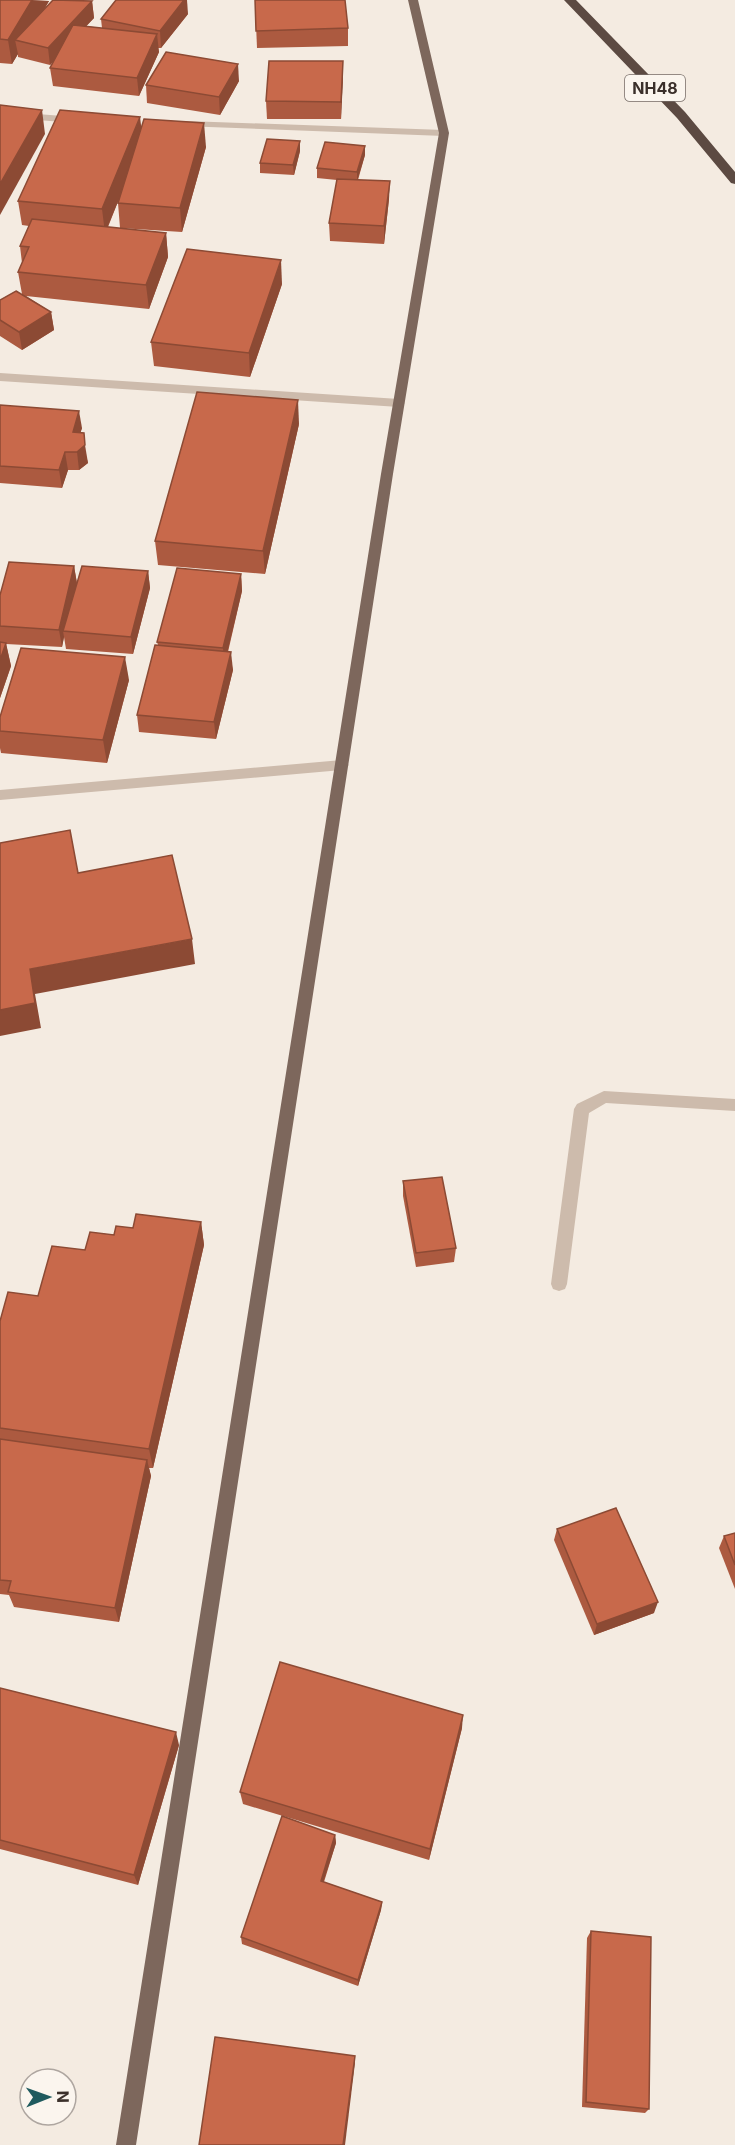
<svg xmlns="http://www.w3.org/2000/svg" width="735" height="2145" viewBox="0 0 735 2145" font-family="Inter,sans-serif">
<rect width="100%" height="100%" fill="#f4ebe1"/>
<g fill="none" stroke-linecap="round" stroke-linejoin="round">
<g fill="#cdbbac" fill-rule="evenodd">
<polygon points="0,111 75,117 80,120 75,123 0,117"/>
<polygon points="186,121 444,130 449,133 444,136 182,126 182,122"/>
<polygon points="0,373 399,399 405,403 399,407 0,381"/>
<polygon points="342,760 349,765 342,770 0,800 0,790"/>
<polygon points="604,1091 735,1099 735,1111 606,1103 589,1113 567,1284 565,1289 559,1291 553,1289 551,1284 574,1109 577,1104"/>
</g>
<polygon fill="#7d675c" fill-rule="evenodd" points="408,0 418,0 449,133 393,474 136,2145 116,2145 381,474 439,133"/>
<polygon fill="#5c4a42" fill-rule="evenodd" points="564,0 576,0 685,112 735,172 735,184 731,183 677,118"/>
</g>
<g fill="#ac5a40">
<polygon points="0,0 49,1 43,11 92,1 94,18 86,26 102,28 101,19 188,14 161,48 158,48 159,52 139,96 53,86 50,68 54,61 50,65 18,57 18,54 12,64 0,63"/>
<polygon points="255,0 348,28 348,46 257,48"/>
<polygon points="343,61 341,119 267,119 266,101"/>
<polygon points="239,81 220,115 147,103 146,85"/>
<polygon points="141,127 206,147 182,232 120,228 118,203 119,199 108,227 166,233 168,257 149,309 26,296 51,312 54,330 22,350 0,336 0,300 22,294 18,272 22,263 20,246 29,226 22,225 18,201"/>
<polygon points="300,151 294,175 260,173 260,163"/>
<polygon points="365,155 358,180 389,199 384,244 330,241 329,223 337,180 317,178 317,168"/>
<polygon points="282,284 250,377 154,366 151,342"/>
<polygon points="0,405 82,428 80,433 88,463 79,470 68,470 62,488 0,483"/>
<polygon points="299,424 265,574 158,565 155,541"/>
<polygon points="74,566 77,583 148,571 150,588 133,654 66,649 64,637 62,647 6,644 11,666 0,698 0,595"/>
<polygon points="241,574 242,591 228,652 233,670 216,739 139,732 137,715 158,645 157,642"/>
<polygon points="129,680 107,763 1,753 0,748 0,717"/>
<polygon points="403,1181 456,1248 454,1262 416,1267 403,1196"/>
<polygon points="201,1222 204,1245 153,1468 149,1468 151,1476 119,1622 14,1607 9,1595 0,1594 0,1321 38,1296 85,1250 114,1235 133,1228"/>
<polygon points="557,1529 654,1613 594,1635 554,1540"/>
<polygon points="735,1533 735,1589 719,1548 724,1536"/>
<polygon points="0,1688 179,1745 138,1885 0,1849"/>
<polygon points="462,1728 429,1860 243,1804 240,1792"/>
<polygon points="335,1835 336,1843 324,1882 382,1902 381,1910 358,1986 242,1944 241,1937"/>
<polygon points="591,1931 649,2109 645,2113 582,2107 587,1938"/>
</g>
<g fill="#8c4a34">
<polygon points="32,0 49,1 25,42 15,40 18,54 12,64 8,40"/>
<polygon points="184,0 187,0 188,14 161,48 160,31"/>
<polygon points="92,1 94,18 50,65 48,48"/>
<polygon points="157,34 159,52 139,96 137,78"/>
<polygon points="343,61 343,79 341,119 341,102"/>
<polygon points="238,64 239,81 220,115 219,97"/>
<polygon points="42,110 45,134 0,215 0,184"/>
<polygon points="140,117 143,141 105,233 102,209"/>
<polygon points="204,123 206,147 182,232 180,208"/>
<polygon points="300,141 300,151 294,175 293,165"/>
<polygon points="365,146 365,155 357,181 357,172"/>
<polygon points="390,181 389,199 384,244 384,226"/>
<polygon points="166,233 168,257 149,309 146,285"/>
<polygon points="281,260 282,284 250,377 249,353"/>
<polygon points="51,312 54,330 22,350 19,332"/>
<polygon points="298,400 299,424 265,574 263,551"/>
<polygon points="79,411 82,428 75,450 73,432"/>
<polygon points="85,445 88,463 79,470 77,452"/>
<polygon points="65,452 68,470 62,488 59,470"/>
<polygon points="74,566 77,584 63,631 64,637 62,647 59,630"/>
<polygon points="148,571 150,588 133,654 131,637"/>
<polygon points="241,574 242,591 224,666 223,648"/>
<polygon points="6,643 11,666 0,698 0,660"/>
<polygon points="231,652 233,670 216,739 214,722"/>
<polygon points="125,657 129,680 107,763 103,740"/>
<polygon points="192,939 195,964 35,994 41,1028 0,1036 0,1010 30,969"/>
<polygon points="201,1222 204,1245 153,1468 149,1449"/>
<polygon points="147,1460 151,1476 119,1622 115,1608"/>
<polygon points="658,1602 654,1613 594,1635 597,1624"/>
<polygon points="463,1715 462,1728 429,1860 430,1849"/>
<polygon points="176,1732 179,1745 138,1885 134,1875"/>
<polygon points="335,1835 336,1843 321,1889 321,1881"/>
<polygon points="382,1902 381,1910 358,1986 358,1980"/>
<polygon points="355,2056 355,2063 345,2145 343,2145"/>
</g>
<g fill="#c8694b" stroke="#8c4a34" stroke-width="1.5">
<polygon points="0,0 32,0 8,40 0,39"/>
<polygon points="53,0 92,1 48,48 15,40"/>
<polygon points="116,0 184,0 160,31 101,19"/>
<polygon points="255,0 345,0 348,28 256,31"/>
<polygon points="73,25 157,34 137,78 50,68"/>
<polygon points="166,52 238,64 219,97 146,85"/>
<polygon points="269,61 343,61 341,102 266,101"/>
<polygon points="0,105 42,110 0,184"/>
<polygon points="60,110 140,117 102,209 18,201"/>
<polygon points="144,119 204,123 180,208 118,203"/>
<polygon points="267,139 300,141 293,165 260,163"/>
<polygon points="325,142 365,146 357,172 317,168"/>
<polygon points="337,179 390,181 384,226 329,223"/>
<polygon points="32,219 166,233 146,285 18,272 29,247 20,246"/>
<polygon points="187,249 281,260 249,353 151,342"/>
<polygon points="16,291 51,312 19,332 0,320 0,300"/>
<polygon points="197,392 298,400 263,551 155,541"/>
<polygon points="0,405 79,411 73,432 84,433 85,445 77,452 65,452 59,470 0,466"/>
<polygon points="9,562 74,566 59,630 0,626 0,595"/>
<polygon points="82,566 148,571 131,637 63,631"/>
<polygon points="177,568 241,574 223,648 157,642"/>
<polygon points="0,642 6,643 0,660"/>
<polygon points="155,645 231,652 214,722 137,715"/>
<polygon points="21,648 125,657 103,740 0,731 0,717"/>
<polygon points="70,830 78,873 172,855 192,939 30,969 35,1003 0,1010 0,843"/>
<polygon points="442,1177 456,1248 416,1253 403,1181"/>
<polygon points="136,1214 201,1222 149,1449 0,1428 0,1321 8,1292 38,1296 52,1246 85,1250 90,1232 114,1235 116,1226 133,1228"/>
<polygon points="0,1439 147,1460 115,1608 8,1592 11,1581 0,1580"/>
<polygon points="616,1508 658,1602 597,1624 557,1529"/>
<polygon points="735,1533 735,1565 724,1536"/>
<polygon points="280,1662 463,1715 430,1849 240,1792"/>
<polygon points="0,1688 176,1732 134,1875 0,1840"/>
<polygon points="282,1816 335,1835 321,1881 382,1902 358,1980 241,1937"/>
<polygon points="591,1931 651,1937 649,2109 586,2102"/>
<polygon points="215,2037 355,2056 343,2145 199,2145"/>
</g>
<g text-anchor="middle" stroke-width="4.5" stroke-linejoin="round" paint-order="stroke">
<rect fill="#fbf5ee" stroke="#756b66" stroke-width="1.5" x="625" y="75" width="60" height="26" rx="4.5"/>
<g font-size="16" font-weight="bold" fill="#3b302b">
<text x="655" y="94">NH48</text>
</g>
</g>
<g transform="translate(48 2097) rotate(89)"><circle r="28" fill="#fbf5ee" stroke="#aea6a0" stroke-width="1.5"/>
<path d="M0-4.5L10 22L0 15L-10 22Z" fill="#1f5a5e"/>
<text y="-9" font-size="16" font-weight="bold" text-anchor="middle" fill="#3b302b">N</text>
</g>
</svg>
